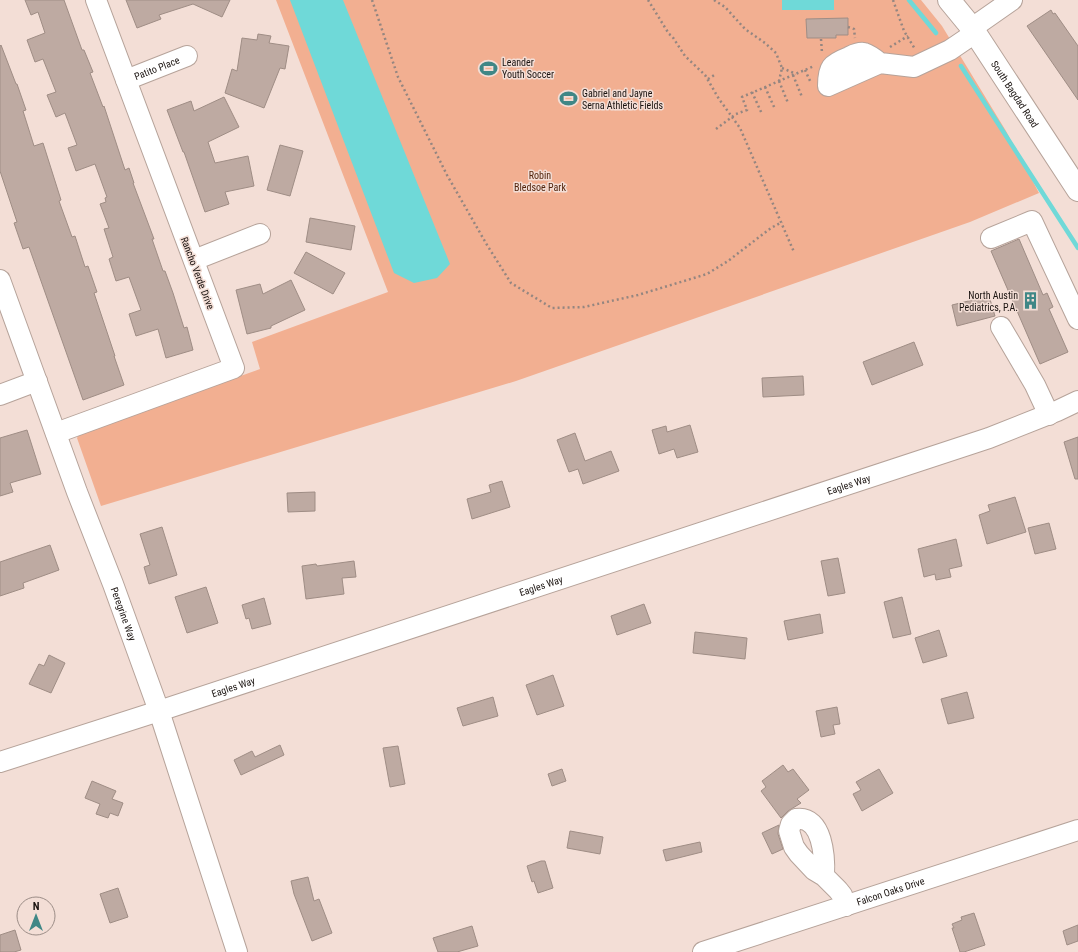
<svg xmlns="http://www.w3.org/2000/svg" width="1078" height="952" viewBox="0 0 1078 952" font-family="'Roboto Condensed',sans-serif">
<rect width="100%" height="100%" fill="#f3ded6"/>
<polygon fill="#f2af91" points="276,0 921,0 942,26 1006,131 1039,193 970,222 516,381 101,506 77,438 80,433 260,369 252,342 388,292"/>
<g fill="#6fd9d8">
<polygon points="290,0 343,0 450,264 437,278 414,283 394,273"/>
<rect x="782" y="0" width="52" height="10"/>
</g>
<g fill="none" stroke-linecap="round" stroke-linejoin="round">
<g stroke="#6fd9d8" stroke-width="4.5">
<polyline points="909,0 936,33"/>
<polyline points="961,66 1078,248"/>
</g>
</g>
<g fill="#beaaa2" stroke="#9f8d85">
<polygon points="25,0 64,0 82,50 84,50 93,72 90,73 103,107 104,106 125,170 129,168 134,183 133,183 154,239 152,239 163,271 165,271 173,293 184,328 187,327 193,350 166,358 158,329 136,336 129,314 141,310 129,277 116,281 109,259 113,257 104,229 109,228 100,204 106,202 105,198 107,197 95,164 76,171 68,148 77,145 65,113 56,117 47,95 56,92 43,59 35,62 27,40 45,33 38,12 31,15"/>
<polygon points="126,0 230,0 222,17 193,4 159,15 161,19 137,28"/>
<polygon points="1051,10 1053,14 1055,13 1078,46 1078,100 1027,26"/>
<polygon points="848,18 848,35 836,35 836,38 807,38 806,19"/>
<polygon points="258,34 271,36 269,43 289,46 285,69 280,68 264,108 225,93 232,69 237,71 242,38 257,40"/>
<polygon points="1,45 16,84 17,84 26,110 23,111 34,146 43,143 61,200 59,201 72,237 75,236 85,267 88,266 97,292 94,293 115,356 114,356 124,385 83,400 29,247 23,249 14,223 17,222 0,171 0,46"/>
<polygon points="224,97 239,127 208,142 215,163 248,156 254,186 225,192 229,204 205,212 184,152 183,152 167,110 191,101 194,111"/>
<polygon points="280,145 303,151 290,196 267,190"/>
<polygon points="310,218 355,226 351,250 306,242"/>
<polygon points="1019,239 1043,295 1047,293 1053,307 1049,309 1068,352 1040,364 991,251"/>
<polygon points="306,252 345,273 333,294 294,273"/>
<polygon points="291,280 305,310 271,326 271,328 247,334 236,290 260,284 263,294"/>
<polygon points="989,296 995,316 957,326 952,305"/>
<polygon points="914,342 923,365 872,385 863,362"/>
<polygon points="803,376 804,395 763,397 762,378"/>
<polygon points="690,425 698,452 677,458 674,449 659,454 652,430 666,426 667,432"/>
<polygon points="27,430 41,474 10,483 13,492 0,496 0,438"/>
<polygon points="575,433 585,461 611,451 619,471 583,484 578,469 569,472 557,440"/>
<polygon points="1078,437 1078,479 1075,479 1064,442"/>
<polygon points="502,481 510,507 472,519 467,499 491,492 489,485"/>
<polygon points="315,492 315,511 288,512 287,493"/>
<polygon points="1015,497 1026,532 987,544 979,515 990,511 988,505"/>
<polygon points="1049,523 1056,549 1035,554 1028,528"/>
<polygon points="162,527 177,575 149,584 144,567 150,565 140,534"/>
<polygon points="956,539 962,566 949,569 951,577 936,580 935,574 924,577 918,549"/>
<polygon points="50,545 59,570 23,583 24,588 0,596 0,562"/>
<polygon points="838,558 845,593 828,596 821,561"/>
<polygon points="354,561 356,577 342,578 344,594 306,599 302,566 316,564 317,566"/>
<polygon points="206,587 218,623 187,633 175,597"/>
<polygon points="902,597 911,634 893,638 884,602"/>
<polygon points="264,598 271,624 252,629 249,618 246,619 242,605"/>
<polygon points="644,604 651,623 617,635 611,616"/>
<polygon points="820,614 823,633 788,640 784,621"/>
<polygon points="939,630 947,656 923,663 915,638"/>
<polygon points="695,632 747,638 745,659 693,653"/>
<polygon points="49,655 65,663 51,693 29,684 39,664 44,666"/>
<polygon points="553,675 564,706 537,715 526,685"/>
<polygon points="967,692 974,718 948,724 941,699"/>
<polygon points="493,697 498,716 463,726 457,708"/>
<polygon points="837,707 840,724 833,725 835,734 821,737 816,711"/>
<polygon points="280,745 284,755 241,775 234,760 252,751 255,757"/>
<polygon points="398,746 405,784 390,787 383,748"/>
<polygon points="783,765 788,772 793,769 809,790 797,799 801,803 788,811 781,818 761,791 766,787 762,781"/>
<polygon points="562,769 566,781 552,786 548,774"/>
<polygon points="879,769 893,793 862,811 853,794 861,790 856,782"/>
<polygon points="92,781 116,791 112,799 123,803 118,816 110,813 108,818 96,814 100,804 85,798"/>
<polygon points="779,825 778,834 783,849 772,854 762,833"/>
<polygon points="570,831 603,837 600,854 567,848"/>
<polygon points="700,842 702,852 666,861 663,850"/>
<polygon points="541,861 545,861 553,888 538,893 534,881 532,882 527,866"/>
<polygon points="308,877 314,901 319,899 332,933 312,941 294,894 291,881"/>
<polygon points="118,888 128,917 110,923 100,894"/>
<polygon points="974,913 985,945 964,952 960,952 952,928 954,928 952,924 962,920 961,917"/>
<polygon points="1078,925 1078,941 1067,945 1063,931"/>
<polygon points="472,926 478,946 457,952 438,952 433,938"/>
<polygon points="15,930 21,950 14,952 0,952 0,935"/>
</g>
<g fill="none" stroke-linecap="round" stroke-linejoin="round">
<defs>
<g id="minor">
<polyline points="972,28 1012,0"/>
<path d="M 880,63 C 875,59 870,55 864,53 C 858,52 853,55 849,57 C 831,64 828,67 828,86 L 880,63 L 914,67 L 950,50 L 975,33"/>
<path id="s1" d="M 126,80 L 187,56"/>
<polyline points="991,238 1032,221 1078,319"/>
<polyline points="194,260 260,234"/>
<path id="s2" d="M 0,280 L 77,492 L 113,584 L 159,711 L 237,952"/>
<polyline points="1001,327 1035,385 1049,415"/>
<polyline points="0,395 37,381"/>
<polyline points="56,433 234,368 96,0"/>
<path id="s3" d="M 0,762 L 159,711 L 989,438 L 1057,411 L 1078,401"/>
<path d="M 824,876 C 825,858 823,815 796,819 L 791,824 L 789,831 L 794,847 L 799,854 L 814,870 L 824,876 L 838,890 L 842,895 L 846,906"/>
<path id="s4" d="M 703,952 L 1078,830"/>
</g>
<g id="major">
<path id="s5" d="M 949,0 L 972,28 L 1078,190"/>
</g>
</defs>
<use href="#minor" stroke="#b6a39a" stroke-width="22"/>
<use href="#major" stroke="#b6a39a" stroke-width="24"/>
<g stroke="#958680" stroke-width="2.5" stroke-dasharray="2 3" stroke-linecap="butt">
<polyline points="372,0 398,77 447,175 487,245 511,283 552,308 584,307 638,295 707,274 728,261 771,228 782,222"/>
<polyline points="648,0 669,34 672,36 685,56 705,75 719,99 740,128 794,252"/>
<polyline points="714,0 725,7 745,29 765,43 776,53 782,68 779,81"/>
<polyline points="893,0 904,31 915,49"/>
<polyline points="848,27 854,29 855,38"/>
<polyline points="821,39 822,53"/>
<polyline points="890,47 908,36"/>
<polyline points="782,68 796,74"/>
<polyline points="805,70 811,83"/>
<polyline points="793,75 802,97"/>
<polyline points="708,79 716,74"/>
<polyline points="779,81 788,103"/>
<polyline points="765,87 775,109"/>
<polyline points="752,92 762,114"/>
<polyline points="716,129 736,114 747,110 742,97 814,66"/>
</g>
<use href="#minor" stroke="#fff" stroke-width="20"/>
<use href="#major" stroke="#fff" stroke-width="22"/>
</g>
<defs>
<symbol id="stadium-bare" viewBox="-9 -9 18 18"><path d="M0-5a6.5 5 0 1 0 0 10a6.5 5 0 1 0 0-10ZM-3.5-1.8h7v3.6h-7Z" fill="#3f8786" stroke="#f3ded6" stroke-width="2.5" paint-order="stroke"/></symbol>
<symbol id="building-bare" viewBox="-9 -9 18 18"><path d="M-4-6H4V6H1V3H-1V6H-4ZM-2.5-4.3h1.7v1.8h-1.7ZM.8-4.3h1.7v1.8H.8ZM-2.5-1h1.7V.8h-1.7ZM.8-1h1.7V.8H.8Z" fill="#3f8786" stroke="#f3ded6" stroke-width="2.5" paint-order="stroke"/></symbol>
</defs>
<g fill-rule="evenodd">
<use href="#stadium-bare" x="476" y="56" width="25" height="25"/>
<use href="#stadium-bare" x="556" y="86" width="25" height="25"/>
<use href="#building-bare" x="1018" y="288" width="25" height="25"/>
</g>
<g text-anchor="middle" stroke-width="3" stroke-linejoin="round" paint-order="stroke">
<g font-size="10" fill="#1a1310" stroke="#f3ded6" text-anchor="start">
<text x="502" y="66">Leander<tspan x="502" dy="12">Youth Soccer</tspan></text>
<text x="582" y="97">Gabriel and Jayne<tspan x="582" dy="12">Serna Athletic Fields</tspan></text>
<text x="1018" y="299" text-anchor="end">North Austin<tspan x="1018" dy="12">Pediatrics, P.A.</tspan></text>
</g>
<g font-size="10" fill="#1a1310" stroke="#f3ded6">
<text dy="4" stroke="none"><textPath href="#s1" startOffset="33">Patito Place</textPath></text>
<text dy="4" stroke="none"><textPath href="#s5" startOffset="115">South Bagdad Road</textPath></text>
<text transform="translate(198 273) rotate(69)" y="4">Rancho Verde Drive</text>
<text dy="4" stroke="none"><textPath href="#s3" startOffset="893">Eagles Way</textPath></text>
<text dy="4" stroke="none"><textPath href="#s3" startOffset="569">Eagles Way</textPath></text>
<text dy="4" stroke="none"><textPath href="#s2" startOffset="356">Peregrine Way</textPath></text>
<text dy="4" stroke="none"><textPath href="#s3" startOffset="245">Eagles Way</textPath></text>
<text dy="4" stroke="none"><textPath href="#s4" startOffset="197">Falcon Oaks Drive</textPath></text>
</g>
<g font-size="10" fill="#52240c" stroke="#f3ded6">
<text x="540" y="179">Robin<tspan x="540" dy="12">Bledsoe Park</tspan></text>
</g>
</g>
<g transform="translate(36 916)"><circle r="19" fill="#f3ded6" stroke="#9c8d87"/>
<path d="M0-3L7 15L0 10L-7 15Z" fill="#3f8786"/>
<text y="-6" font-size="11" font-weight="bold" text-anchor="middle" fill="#1a1310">N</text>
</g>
</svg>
